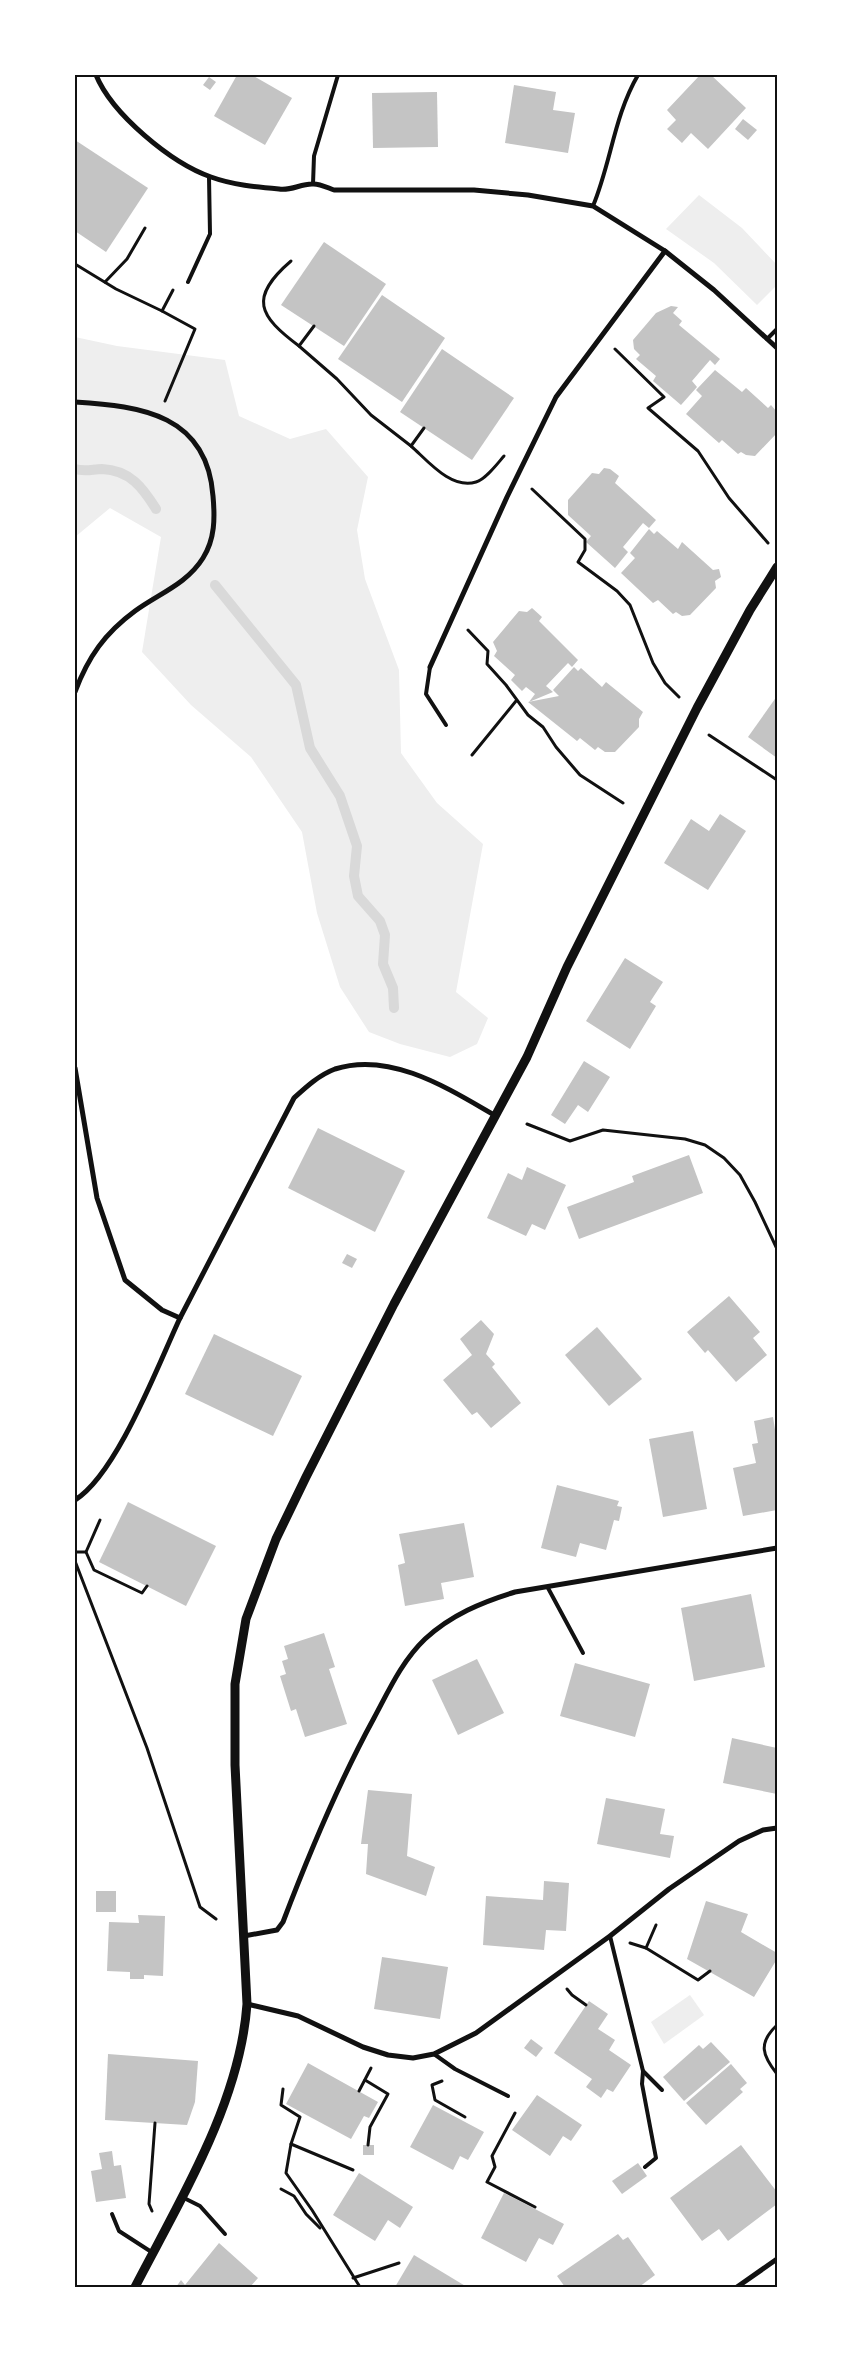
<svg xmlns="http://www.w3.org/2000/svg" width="852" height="2362" viewBox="0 0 852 2362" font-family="'Fira Sans Condensed',sans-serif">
<rect width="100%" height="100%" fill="#fff"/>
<g fill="#eee">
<polygon points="699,195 742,228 777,265 777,285 757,305 714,263 666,229"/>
<polygon points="75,337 117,346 225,360 239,416 290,439 326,429 368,477 357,530 365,579 399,670 401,753 437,803 483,844 456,992 488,1018 477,1044 450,1057 400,1044 369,1032 340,987 317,913 302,832 251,757 191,705 142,652 161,537 110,508 75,537"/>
<polygon points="690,1995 704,2015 664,2044 651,2022"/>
</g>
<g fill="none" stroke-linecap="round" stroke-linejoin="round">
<g stroke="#d9d9d9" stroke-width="10">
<path d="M 75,469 C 85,472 93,469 102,469 C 130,470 143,488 156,509"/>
<polyline points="215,585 296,685 310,748 340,796 357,846 354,876 358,896 380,921 385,935 383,964 393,988 394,1008"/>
</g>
</g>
<g fill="#c4c4c4">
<polygon points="237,75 252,75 292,98 265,145 214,116"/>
<polygon points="700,75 711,75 746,108 708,149 691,133 682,143 667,129 676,120 667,110"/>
<polygon points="209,77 216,82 210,90 203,85"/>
<polygon points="514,85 556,92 553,110 575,113 568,153 505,143"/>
<polygon points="437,92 438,147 373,148 372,93"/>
<polygon points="743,119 757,130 748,140 735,129"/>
<polygon points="75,140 148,188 106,252 75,231"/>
<polygon points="324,242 386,284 344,346 281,305"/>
<polygon points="382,295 445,338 402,402 338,359"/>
<polygon points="671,306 678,307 673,313 682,321 679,325 720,359 715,365 710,360 692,381 697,387 681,405 653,381 656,376 636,359 640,355 634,349 633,340 656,313"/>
<polygon points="442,349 514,398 472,460 400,412"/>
<polygon points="715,370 742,392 746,388 768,408 771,405 777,412 777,433 755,456 746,455 741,452 738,454 722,440 719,443 686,414 702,396 696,390"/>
<polygon points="604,468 610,469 619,476 615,483 656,520 649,528 643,523 623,547 628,552 615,568 586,542 591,536 568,515 568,500 592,473 599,474"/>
<polygon points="649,529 654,534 657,531 678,549 682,542 713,570 719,569 721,577 715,581 716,588 690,615 682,616 676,612 673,614 658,600 653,603 621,573 635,558 630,553"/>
<polygon points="532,608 542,617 539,621 578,660 572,667 568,663 546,686 553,692 529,702 535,694 526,687 522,691 511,680 515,675 494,656 497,651 493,642 519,611 527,612"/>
<polygon points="574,667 578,671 581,668 602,687 606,682 643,712 639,719 639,727 615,752 605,752 598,747 595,750 580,738 577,741 528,702 559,696 553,690"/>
<polygon points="777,696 777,758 748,737"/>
<polygon points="720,814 746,831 708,890 664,863 691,819 709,831"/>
<polygon points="625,958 663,982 650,1002 656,1006 630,1049 586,1021"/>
<polygon points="584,1061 610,1077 588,1112 578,1105 565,1124 551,1115"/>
<polygon points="318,1128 405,1171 375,1232 288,1188"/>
<polygon points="689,1155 703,1193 579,1239 567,1207 634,1182 632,1176"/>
<polygon points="527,1167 566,1185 545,1230 532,1224 526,1236 487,1218 508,1173 522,1180"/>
<polygon points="347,1254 357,1259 352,1268 342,1263"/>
<polygon points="729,1296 760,1332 753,1338 767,1355 736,1382 708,1350 705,1353 687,1332"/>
<polygon points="481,1320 494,1334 486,1354 495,1364 492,1367 521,1403 491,1428 477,1412 472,1415 443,1380 472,1355 460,1339"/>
<polygon points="597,1327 642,1379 609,1406 565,1355"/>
<polygon points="214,1334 302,1376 273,1436 185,1394"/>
<polygon points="773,1417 777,1442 777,1510 743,1516 733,1468 756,1463 752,1444 758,1443 754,1421"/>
<polygon points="693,1431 707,1509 663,1517 649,1439"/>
<polygon points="557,1485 619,1501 617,1506 622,1507 619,1521 614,1520 606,1550 580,1543 576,1557 541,1548"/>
<polygon points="128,1502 216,1546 186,1606 99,1562"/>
<polygon points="464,1523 474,1577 441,1583 444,1599 405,1606 398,1565 405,1563 399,1534"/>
<polygon points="751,1594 765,1667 694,1681 681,1608"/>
<polygon points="324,1633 335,1667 329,1669 347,1724 305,1737 296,1709 291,1711 280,1676 286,1674 282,1661 288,1659 284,1646"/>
<polygon points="477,1659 504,1713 458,1735 432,1680"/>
<polygon points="575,1663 650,1684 635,1737 560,1716"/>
<polygon points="732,1738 777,1748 777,1794 723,1783"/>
<polygon points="368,1790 412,1794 407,1856 435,1867 426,1896 366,1874 368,1844 361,1844"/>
<polygon points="606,1798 665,1809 660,1834 674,1836 670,1858 597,1844"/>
<polygon points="544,1881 569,1883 566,1931 546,1930 544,1950 483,1945 486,1896 543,1900"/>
<rect x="96" y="1891" width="20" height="21"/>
<polygon points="706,1901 748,1914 741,1932 777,1953 777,1959 754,1997 687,1959"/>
<polygon points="138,1915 165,1916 163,1976 144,1975 144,1979 130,1979 130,1972 107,1971 109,1922 139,1923"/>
<polygon points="382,1957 448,1967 440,2019 374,2009"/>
<polygon points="589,2001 608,2014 598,2029 615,2040 609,2050 631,2065 613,2092 607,2089 601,2098 586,2087 592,2079 554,2053"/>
<polygon points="531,2039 543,2048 536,2057 524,2048"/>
<polygon points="711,2042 730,2062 684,2101 663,2077 699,2045 703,2049"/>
<polygon points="108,2054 198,2061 195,2102 187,2125 105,2120"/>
<polygon points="308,2063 378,2102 369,2118 364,2116 351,2139 286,2104"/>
<polygon points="731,2064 747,2083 740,2089 743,2092 706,2125 686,2103"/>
<polygon points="537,2095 582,2125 571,2141 563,2136 550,2156 512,2130"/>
<polygon points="433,2105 484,2132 468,2160 460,2156 453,2170 410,2147"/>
<rect x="363" y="2145" width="11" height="10"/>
<polygon points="741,2145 777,2192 777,2204 728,2241 719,2229 702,2241 670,2198"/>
<polygon points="112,2151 114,2166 121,2165 126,2198 96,2202 91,2171 102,2169 99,2153"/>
<polygon points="638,2163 647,2176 622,2194 612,2181"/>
<polygon points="359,2173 413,2207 400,2228 388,2220 375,2241 333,2215"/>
<polygon points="504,2193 564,2224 553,2245 539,2238 526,2262 481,2238"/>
<polygon points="618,2234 623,2240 628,2237 655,2275 639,2287 565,2287 557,2276"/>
<polygon points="219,2243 258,2278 250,2287 176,2287 181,2280 185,2285"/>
<polygon points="414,2255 467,2287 395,2287"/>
</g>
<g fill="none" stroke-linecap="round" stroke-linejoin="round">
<g stroke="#111" stroke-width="3">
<path d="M 291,261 C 248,298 259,316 299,346 L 314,326"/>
<polyline points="75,264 116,289 162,311"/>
<polyline points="105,282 127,259 145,228"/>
<polyline points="299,346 337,379 371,415 411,446 424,428"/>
<polyline points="615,349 664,397 648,408 698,451 729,498 768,543"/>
<polyline points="165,401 195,329 162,311 173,290"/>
<path d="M 411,446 C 427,460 451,490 476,482 C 486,479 497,464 504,456"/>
<polyline points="532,489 585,539 585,550 578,562 617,591 630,605 653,663 665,683 679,697"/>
<polyline points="468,630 488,651 487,664 506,685 528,715 543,727 556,747 580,775 623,803"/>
<polyline points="709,735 777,780"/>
<polyline points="472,755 516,701"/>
<polyline points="527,1124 570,1141 603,1130 685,1139 705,1145 724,1158 740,1175 755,1202 777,1249"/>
<polyline points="100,1520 86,1552 94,1570 142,1593 147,1586"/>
<polyline points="75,1552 86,1552"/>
<polyline points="75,1561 147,1748 200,1907 216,1919"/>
<polyline points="656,1925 646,1948 698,1980 710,1971"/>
<polyline points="630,1943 646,1948"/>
<polyline points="567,1989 572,1995 586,2005"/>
<path d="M 777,2025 C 758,2043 762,2055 777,2074"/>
<polyline points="365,2080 388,2094 370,2127 368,2145"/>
<polyline points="442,2081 432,2085 435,2100 465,2117"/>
<polyline points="283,2089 281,2105 300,2117 291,2144 286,2173 312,2210 360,2287"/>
<polyline points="359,2091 371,2068"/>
<polyline points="515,2113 492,2156 495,2167 487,2182 535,2207"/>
<polyline points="291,2144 353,2170"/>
<polyline points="281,2189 294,2196 306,2214 320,2228"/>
<polyline points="152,2211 149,2204 155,2123"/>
<polyline points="353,2278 399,2263"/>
</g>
<g stroke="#111" stroke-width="4">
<polyline points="313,184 314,156 338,75"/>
<path d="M 593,206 C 611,163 614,116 638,75"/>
<polyline points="188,282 210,234 209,177"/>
<polyline points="767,339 777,329"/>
<polyline points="430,667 426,694 446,725"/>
<polyline points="548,1588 583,1653"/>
<polyline points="610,1936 643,2071 642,2084 656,2158 645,2167"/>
<polyline points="434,2054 455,2069 508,2096"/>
<polyline points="643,2071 662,2090"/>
<polyline points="182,2197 200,2206 225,2234"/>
<polyline points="112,2214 119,2231 153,2253"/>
</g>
<g stroke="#111" stroke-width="5">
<path d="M 96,75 C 112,114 171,163 211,177 C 233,185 256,187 279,189 C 291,191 300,184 312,184 C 319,183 328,188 334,190 L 474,190 L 528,195 L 593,206 L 665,251 L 714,290 L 777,348"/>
<path d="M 75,402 C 142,406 207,415 213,496 C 215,518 215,539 203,558 C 187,584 158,594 135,611 C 105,633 88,657 75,692"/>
<polyline points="430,667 507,497 556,397 665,251"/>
<path d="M 75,1068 L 97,1198 L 125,1280 L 162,1310 L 180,1318 C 158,1365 117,1474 75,1500"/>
<path d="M 180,1318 L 294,1098 C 306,1087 319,1075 335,1069 C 391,1051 449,1089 496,1116"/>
<path d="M 244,1936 L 277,1930 L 283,1922 C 310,1851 338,1784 374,1718 C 389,1690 402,1661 425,1639 C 451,1615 482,1602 515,1592 L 777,1548"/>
<polyline points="247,2004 298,2016 363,2047 388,2055 413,2058 434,2054 476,2033 610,1936 669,1889 739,1841 763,1830 777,1828"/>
<polyline points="737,2287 777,2259"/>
</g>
<path stroke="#111" stroke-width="9" d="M 135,2287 C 180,2200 240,2103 247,2004 L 235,1765 L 235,1684 L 246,1619 L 276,1539 L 306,1477 L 394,1304 L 527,1057 L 567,967 L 697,708 L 750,610 L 777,567"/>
</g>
<rect width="852" height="2362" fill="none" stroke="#ffffff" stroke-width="152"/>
<rect x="76" y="76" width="700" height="2210" fill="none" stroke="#111" stroke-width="2"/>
</svg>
